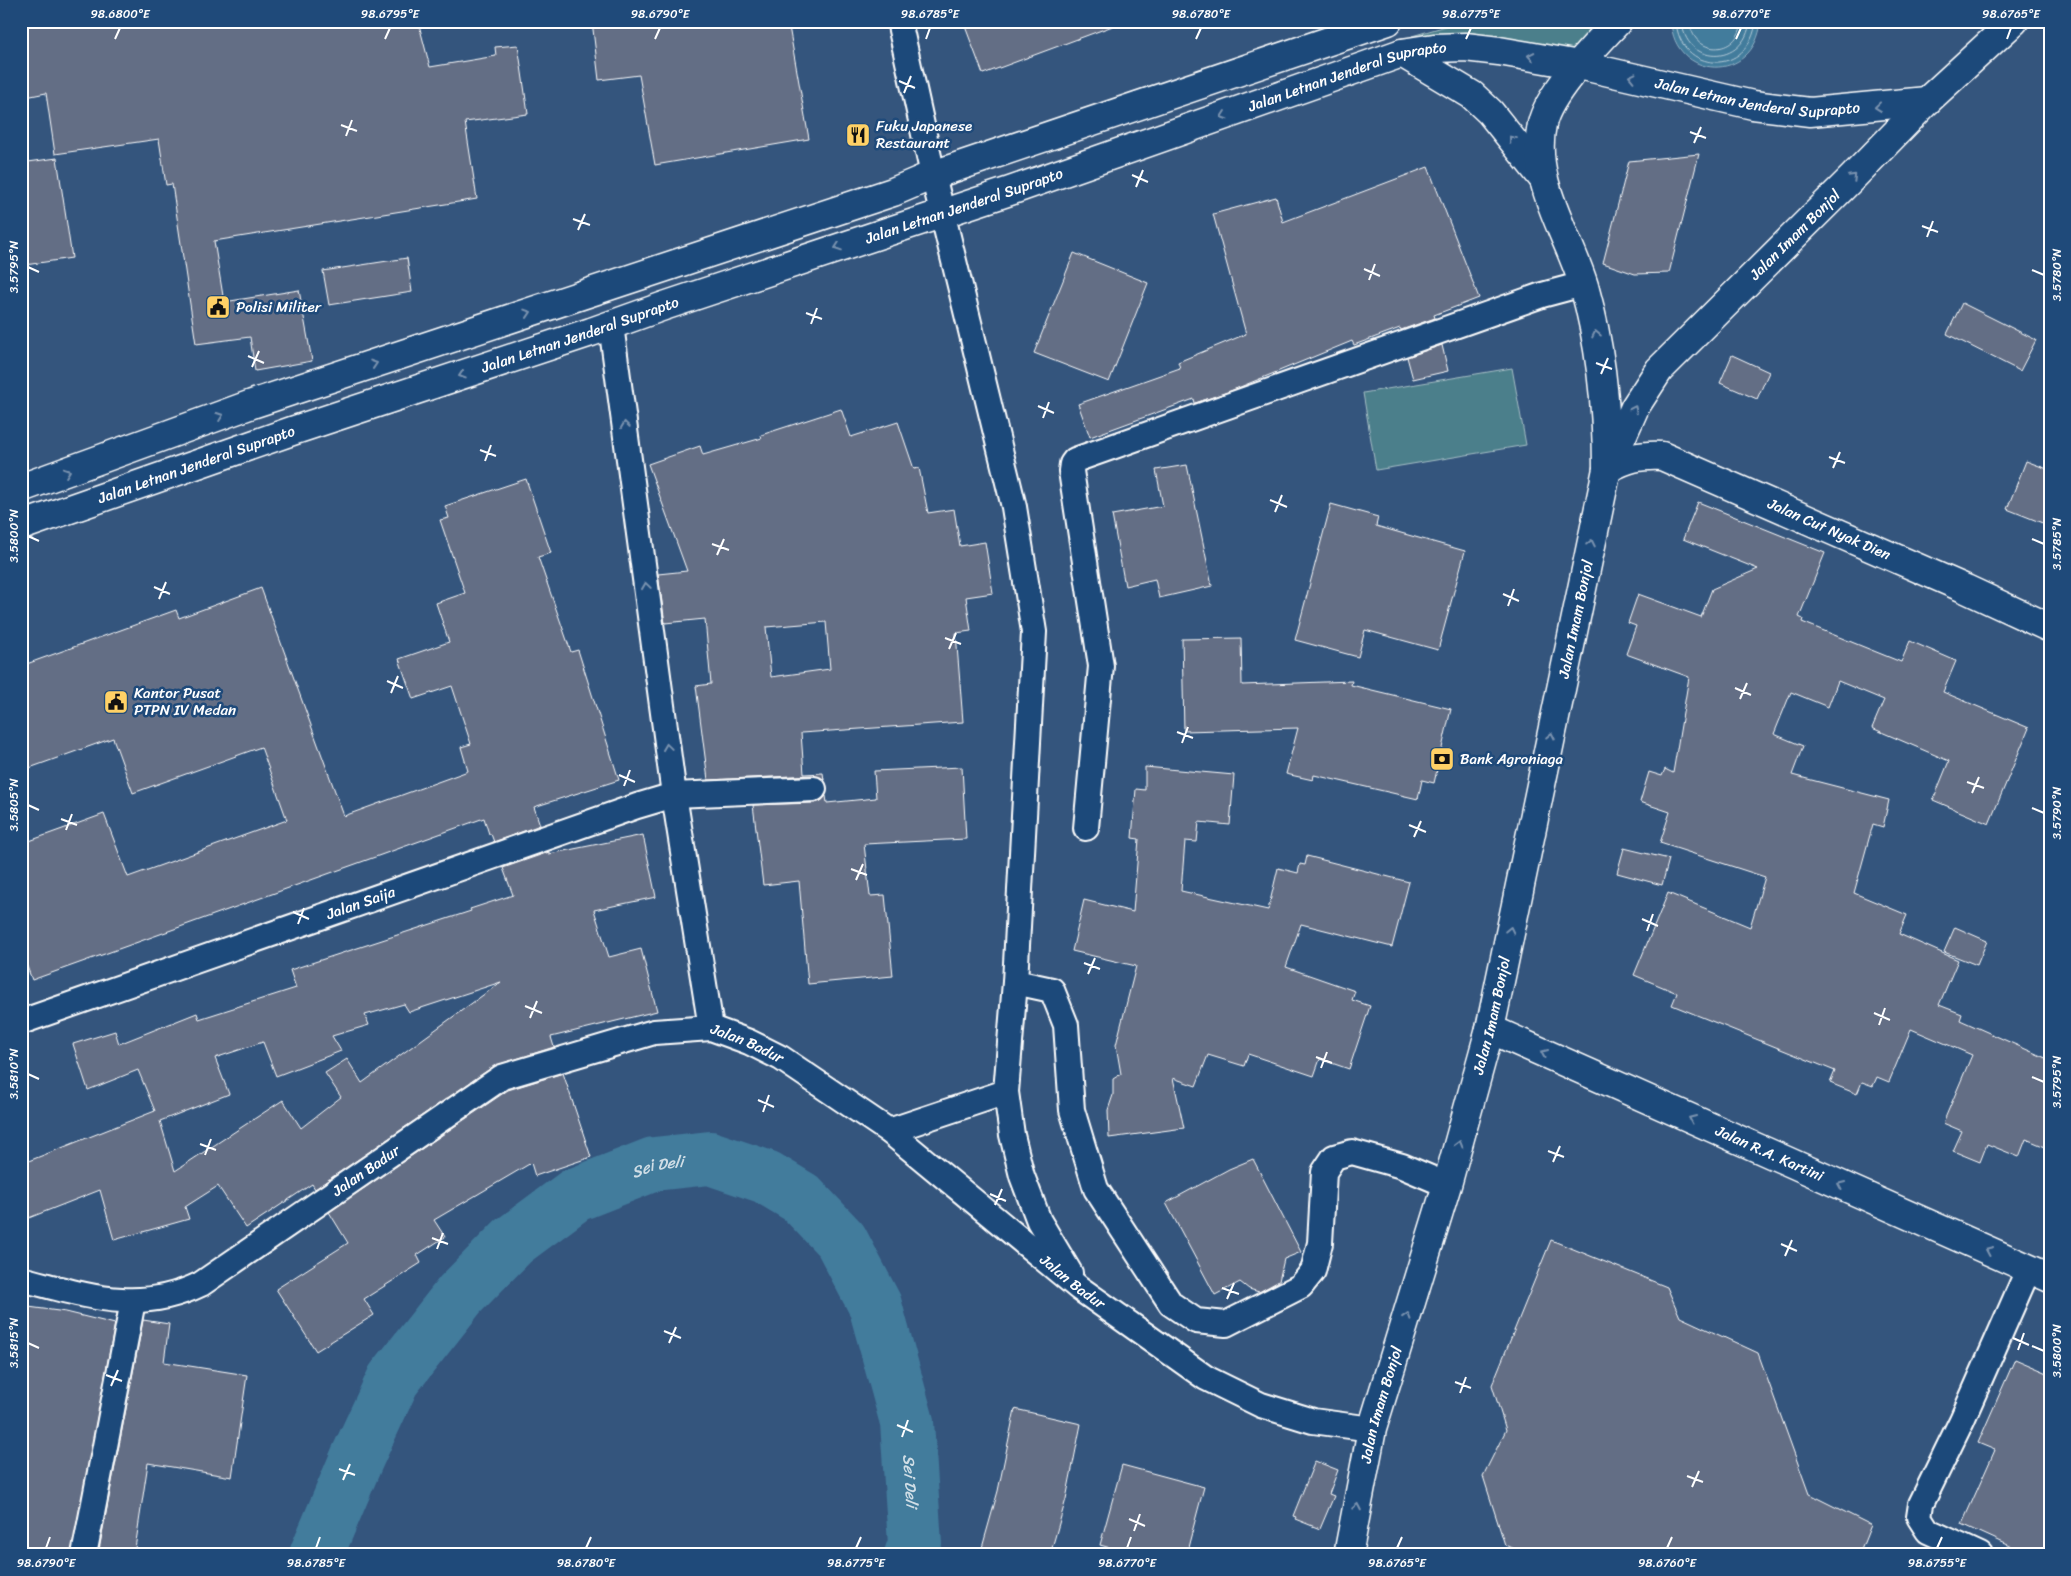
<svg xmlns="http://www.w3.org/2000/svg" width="2071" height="1576" viewBox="0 0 2071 1576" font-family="Sriracha,sans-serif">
<rect width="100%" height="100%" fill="#34557d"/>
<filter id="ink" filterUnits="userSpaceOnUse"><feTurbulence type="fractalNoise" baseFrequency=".02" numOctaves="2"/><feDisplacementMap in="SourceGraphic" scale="10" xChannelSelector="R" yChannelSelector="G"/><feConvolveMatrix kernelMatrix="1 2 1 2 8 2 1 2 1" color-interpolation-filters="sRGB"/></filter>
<g filter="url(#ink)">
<g fill="#4c7f8b" stroke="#a6bfc5">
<polygon points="1463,21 1601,21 1574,54 1473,33 1412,36"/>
<polygon points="1512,368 1526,445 1376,470 1363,393"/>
</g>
<path fill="#427b9c" stroke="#8eb0c4" d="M 1671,21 L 1761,21 C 1755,85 1673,80 1671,21 Z"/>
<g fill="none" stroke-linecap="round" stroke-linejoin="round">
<g stroke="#b3cad7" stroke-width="1">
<path d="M 1676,21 C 1679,74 1750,78 1756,21"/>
<path d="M 1682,21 C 1684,66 1745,68 1750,21"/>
<path d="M 1690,21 C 1691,56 1739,58 1742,21"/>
</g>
<path stroke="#427b9c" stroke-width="54" id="s1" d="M 316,1555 L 357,1458 L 393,1380 L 460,1295 L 513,1241 L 575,1195 L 654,1164 L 710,1158 L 766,1177 L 801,1198 L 841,1240 L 875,1305 L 907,1422 L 915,1544 L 911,1555"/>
</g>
<g fill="#646e85" stroke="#fff" fill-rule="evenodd">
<polygon points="21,21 418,21 430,67 496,56 495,47 518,45 528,114 465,122 477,199 214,241 224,302 299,290 312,361 255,371 250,337 196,344 172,184 166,185 159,139 55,154 46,93 21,98"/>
<polygon points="592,21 788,21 809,139 655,165 639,75 599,80"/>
<polygon points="963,21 1117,21 1118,24 983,74"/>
<polygon points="1699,154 1669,273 1635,274 1603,263 1629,161"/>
<polygon points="57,158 72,258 25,265 21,239 21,163"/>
<polygon points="1428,167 1479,298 1434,315 1435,318 1401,330 1400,328 1354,345 1352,341 1228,392 1195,403 1194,399 1090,437 1078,404 1180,368 1178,362 1246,334 1213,214 1276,197 1283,222"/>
<polygon points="1074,253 1148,283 1109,382 1034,353"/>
<polygon points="407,258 412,292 329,305 323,271"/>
<polygon points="1962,303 2036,340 2020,371 1947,334"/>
<polygon points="1442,345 1448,371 1413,379 1407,357"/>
<polygon points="1732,355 1769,372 1757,399 1720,383"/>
<path d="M 841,409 L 851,437 L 898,422 L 914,469 L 919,468 L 928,513 L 954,509 L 960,546 L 985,542 L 993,593 L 966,597 L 971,631 L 956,633 L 963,722 L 801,733 L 804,774 L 823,773 L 824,780 L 813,775 L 708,780 L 696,686 L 711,684 L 705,619 L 665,623 L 658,574 L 687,571 L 648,464 L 700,446 L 703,455 L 762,438 L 761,435 ZM 826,622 L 830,669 L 771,677 L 766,627 Z"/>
<polygon points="2026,461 2050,470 2050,526 2007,509"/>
<polygon points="1187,465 1212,586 1159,598 1155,579 1125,586 1112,515 1163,506 1156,470"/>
<polygon points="526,479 551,553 538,557 571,652 578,650 619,780 534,807 540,825 494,842 491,834 489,834 484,818 32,980 21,950 21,844 104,814 128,877 287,820 261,747 133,793 113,738 21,771 21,666 176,610 179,618 261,588 344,816 468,771 461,747 471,744 452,686 413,699 399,659 449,642 436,603 465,593 440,520 449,518 445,506"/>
<polygon points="1698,502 1825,553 1799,617 1803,619 1802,622 1901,662 1910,641 1956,661 1943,692 2029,728 1989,824 1933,800 1949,761 1872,728 1884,700 1838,681 1828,707 1791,692 1774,734 1803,746 1792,775 1889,800 1883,827 1873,824 1854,893 1907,915 1899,934 1958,960 1939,1005 1962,1014 1960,1020 2050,1060 2050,1149 2026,1139 2019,1157 1987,1144 1980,1162 1953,1151 1962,1131 1943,1123 1972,1055 1911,1029 1889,1082 1877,1077 1873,1086 1862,1082 1857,1094 1830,1083 1835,1071 1672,1005 1677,993 1634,975 1668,893 1750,927 1765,877 1660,843 1670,812 1640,802 1649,772 1662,776 1665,769 1673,773 1689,677 1626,654 1636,626 1628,623 1638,594 1701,617 1712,589 1758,569 1683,539"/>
<polygon points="1331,504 1378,517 1376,526 1465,551 1438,650 1365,630 1358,657 1295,640"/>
<polygon points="1241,638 1242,685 1352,681 1351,685 1451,709 1434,783 1422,780 1418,799 1314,775 1313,780 1286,774 1298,728 1184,731 1182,639"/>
<polygon points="962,767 966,839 864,844 870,896 885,895 893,976 808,984 799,881 763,885 753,805 815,803 821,801 826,796 827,803 876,798 874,771"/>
<polygon points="1145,767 1234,775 1230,825 1199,822 1197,842 1185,841 1181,891 1268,910 1278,868 1298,873 1300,864 1305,865 1307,856 1409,882 1392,947 1301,924 1286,967 1355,991 1352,1000 1370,1006 1349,1069 1320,1059 1314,1076 1248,1054 1244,1066 1208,1055 1196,1086 1173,1078 1184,1128 1109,1138 1108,1110 1113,1095 1113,1079 1121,1074 1116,1045 1136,966 1072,951 1084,900 1133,912 1139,839 1132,838 1136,789 1145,790"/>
<path d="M 643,835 L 656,897 L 594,910 L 609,957 L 641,949 L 657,1011 L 551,1037 L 554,1047 L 494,1066 L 315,1189 L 312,1184 L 246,1228 L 218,1186 L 185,1207 L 189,1219 L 114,1240 L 100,1190 L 21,1221 L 21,1164 L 155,1111 L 138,1070 L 88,1090 L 73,1044 L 115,1031 L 119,1044 L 197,1013 L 199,1019 L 296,988 L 290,970 L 471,911 L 470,909 L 513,895 L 503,868 L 549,852 L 549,854 ZM 501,982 L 362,1083 L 347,1059 L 325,1073 L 341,1097 L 301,1128 L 283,1100 L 175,1171 L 160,1121 L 229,1094 L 215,1058 L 263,1042 L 276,1076 L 341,1051 L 332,1036 L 369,1025 L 365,1015 L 404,1004 L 409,1012 Z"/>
<polygon points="1624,848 1669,859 1662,885 1617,873"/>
<polygon points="1955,927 1987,941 1977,965 1944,952"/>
<polygon points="563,1073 591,1157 535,1176 531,1163 434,1220 445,1237 417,1255 421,1263 364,1299 374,1315 316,1351 276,1289 348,1243 329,1212 508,1090"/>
<polygon points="1253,1159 1301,1252 1284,1259 1279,1281 1259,1292 1249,1289 1240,1282 1215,1295 1166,1203 1229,1169"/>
<polygon points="1551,1240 1667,1287 1680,1317 1758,1353 1809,1494 1871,1525 1859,1555 1527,1555 1505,1545 1483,1476 1506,1430 1492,1385"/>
<polygon points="21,1306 66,1312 115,1324 71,1555 21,1555"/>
<polygon points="143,1320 169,1324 164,1362 247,1375 232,1477 148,1463 134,1555 98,1555"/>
<polygon points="2015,1359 2050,1374 2050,1555 2030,1555 1962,1524 1995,1450 1978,1443"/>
<polygon points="1015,1409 1081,1424 1066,1499 1050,1555 980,1555 998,1491"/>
<polygon points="1315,1461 1338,1470 1329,1494 1334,1496 1320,1529 1295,1519 1296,1517 1293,1516"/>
<polygon points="1122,1465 1204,1487 1186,1555 1135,1555 1100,1545"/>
</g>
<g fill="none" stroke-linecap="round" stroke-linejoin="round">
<defs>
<g id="street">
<polyline points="899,21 933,175 1014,507 1034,632 1015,982 1006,1092 1012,1135 1022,1176 1039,1221 1070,1273"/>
<polyline points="611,325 674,795 711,1028"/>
<polyline points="1086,828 1101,666 1071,471 1072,464 1075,460 1542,295 1583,284"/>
<polyline points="1015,982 1052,990 1066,1025 1072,1110 1096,1189 1171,1304 1196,1321 1226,1324 1301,1286 1313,1271 1320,1243 1324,1172 1334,1157 1352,1152 1402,1166 1447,1185"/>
<path id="s2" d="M 21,1022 L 637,806 L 674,795 L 814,789"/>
<polyline points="889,1131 1006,1092"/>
<path id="s3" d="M 21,1279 C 86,1295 137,1315 201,1284 L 502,1077 L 654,1032 L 711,1028 L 749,1042 L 781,1058 L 889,1131 L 1079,1288 L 1206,1378 L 1261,1405 L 1313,1421 L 1372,1429"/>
<polyline points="84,1555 133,1301"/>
<polyline points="1980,1555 1928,1531 1919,1517 1921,1504 1962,1420 2029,1268"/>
</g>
<g id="secondary">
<path id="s4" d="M 1607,469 C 1627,458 1639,455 1662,456 L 1966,589 L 2050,628"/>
<path id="s5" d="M 1490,1029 L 2050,1278"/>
</g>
<g id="primary">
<polyline points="1402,53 1472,95 1490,112 1542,177"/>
<path id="s6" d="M 1611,461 L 1635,407 L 1659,370 L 1852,178 L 1927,101 L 2014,21"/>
<polyline points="21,488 252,404 893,192 933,175 1388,21"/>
<path id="s7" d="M 21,526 L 292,431 L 591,332 L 664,306 L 1010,191 L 1402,53 L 1434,48 L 1465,47 L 1499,51 L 1579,65 L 1753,105 L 1810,112 L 1927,101"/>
<path id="s8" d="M 1348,1555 L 1372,1429 L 1447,1185 L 1490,1029 L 1607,469 C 1607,407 1601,346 1584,286 C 1568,233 1530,181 1542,124 C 1549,92 1596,45 1618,21"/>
</g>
</defs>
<use href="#street" stroke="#fff" stroke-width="28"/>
<use href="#secondary" stroke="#fff" stroke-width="31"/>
<use href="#primary" stroke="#fff" stroke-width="31"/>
<use href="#street" stroke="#1f4a7a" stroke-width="24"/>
<use href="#secondary" stroke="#1f4a7a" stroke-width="28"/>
<use href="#primary" stroke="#1f4a7a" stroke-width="28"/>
</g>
<defs><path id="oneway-chevron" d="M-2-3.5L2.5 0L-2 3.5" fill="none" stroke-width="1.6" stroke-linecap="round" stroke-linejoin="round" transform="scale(1.25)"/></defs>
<g stroke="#7992af">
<use href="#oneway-chevron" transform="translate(1531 56) rotate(-170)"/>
<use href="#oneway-chevron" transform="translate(1632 77) rotate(-167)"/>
<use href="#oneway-chevron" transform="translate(1878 107) rotate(174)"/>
<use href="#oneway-chevron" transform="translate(1224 116) rotate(161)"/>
<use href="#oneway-chevron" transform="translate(1512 139) rotate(-130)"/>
<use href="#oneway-chevron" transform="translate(1853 177) rotate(-45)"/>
<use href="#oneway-chevron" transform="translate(838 247) rotate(161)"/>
<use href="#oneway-chevron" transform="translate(528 313) rotate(-18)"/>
<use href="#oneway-chevron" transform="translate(1596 334) rotate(-102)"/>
<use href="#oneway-chevron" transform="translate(374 364) rotate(-18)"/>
<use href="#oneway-chevron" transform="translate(462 375) rotate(162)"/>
<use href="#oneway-chevron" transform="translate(1634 409) rotate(-64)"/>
<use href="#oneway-chevron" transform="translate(220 416) rotate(-20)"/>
<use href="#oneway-chevron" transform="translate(625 425) rotate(-98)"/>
<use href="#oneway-chevron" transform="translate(67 472) rotate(-20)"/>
<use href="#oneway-chevron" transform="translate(1591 543) rotate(-78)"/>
<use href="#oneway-chevron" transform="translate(646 586) rotate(-98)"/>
<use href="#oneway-chevron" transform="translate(1551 736) rotate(-78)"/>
<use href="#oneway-chevron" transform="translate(667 747) rotate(-98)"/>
<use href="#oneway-chevron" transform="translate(1510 930) rotate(-78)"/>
<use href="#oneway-chevron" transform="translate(1544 1053) rotate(-156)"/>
<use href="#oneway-chevron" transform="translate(1692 1119) rotate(-156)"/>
<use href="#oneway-chevron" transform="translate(1459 1144) rotate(-75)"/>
<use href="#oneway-chevron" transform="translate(1841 1185) rotate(-156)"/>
<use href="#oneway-chevron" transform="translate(1989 1251) rotate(-156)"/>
<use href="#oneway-chevron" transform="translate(1407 1316) rotate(-73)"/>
<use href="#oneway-chevron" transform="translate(1357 1507) rotate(-79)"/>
</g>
</g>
<path fill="none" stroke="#fff" stroke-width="2" d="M 115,39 L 120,28M 385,39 L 390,28M 655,39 L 660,28M 926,39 L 930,28M 1196,39 L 1201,28M 1466,39 L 1471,28M 1736,39 L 1741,28M 2007,39 L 2011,28M 899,81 L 915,88M 904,93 L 911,76M 341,125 L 357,131M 1690,132 L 1706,138M 346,136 L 352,120M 1694,143 L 1701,127M 1132,175 L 1148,182M 1136,187 L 1143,170M 573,219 L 590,225M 1922,226 L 1938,232M 578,230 L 585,214M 1927,237 L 1933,221M 28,267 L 39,272M 1364,269 L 1380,276M 2032,270 L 2044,275M 1369,280 L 1375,264M 806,313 L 822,319M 811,324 L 817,308M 248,356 L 264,363M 1596,363 L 1612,369M 252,367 L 259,351M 1601,374 L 1608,358M 1038,406 L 1054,413M 1043,418 L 1049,402M 480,450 L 496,456M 1829,457 L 1845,463M 485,461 L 491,445M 1833,468 L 1840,452M 1270,500 L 1287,507M 1275,512 L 1282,495M 28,536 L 39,541M 2032,539 L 2044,544M 712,544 L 729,550M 717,555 L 724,539M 154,587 L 170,594M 1503,594 L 1519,601M 159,599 L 166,582M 1508,606 L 1514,589M 945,638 L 961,644M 949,649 L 956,633M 387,681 L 403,688M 1735,688 L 1751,695M 391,693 L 398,676M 1740,699 L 1747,683M 1177,732 L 1193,738M 1182,743 L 1188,727M 619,775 L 635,782M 1967,782 L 1984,788M 624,786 L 630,770M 1972,793 L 1979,777M 28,805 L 39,810M 2032,808 L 2044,813M 61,819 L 77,825M 1409,825 L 1426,832M 66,830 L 72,814M 1414,837 L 1421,821M 851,869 L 867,875M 856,880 L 863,864M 293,912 L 309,919M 1642,919 L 1658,926M 298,924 L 304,908M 1647,931 L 1653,914M 1084,963 L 1100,969M 1088,974 L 1095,958M 525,1006 L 542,1013M 1874,1013 L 1890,1020M 530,1018 L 537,1001M 1879,1025 L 1885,1008M 1316,1057 L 1332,1063M 1321,1068 L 1327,1052M 28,1074 L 39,1079M 2032,1077 L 2044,1082M 758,1100 L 774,1107M 763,1112 L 769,1095M 200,1144 L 216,1150M 1548,1151 L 1564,1157M 205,1155 L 211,1139M 1553,1162 L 1560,1146M 990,1194 L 1006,1201M 995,1205 L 1002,1189M 432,1238 L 448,1244M 1781,1244 L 1797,1251M 437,1249 L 443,1233M 1785,1256 L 1792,1240M 1222,1288 L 1239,1294M 1227,1299 L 1234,1283M 664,1331 L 681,1338M 2013,1338 L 2029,1345M 28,1343 L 39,1348M 669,1343 L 676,1327M 2032,1346 L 2044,1351M 2018,1350 L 2024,1333M 106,1375 L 122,1381M 1455,1382 L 1471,1388M 111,1386 L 118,1370M 1460,1393 L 1466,1377M 897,1425 L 913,1432M 902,1437 L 908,1420M 339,1469 L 355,1475M 1687,1476 L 1703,1482M 343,1480 L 350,1464M 1692,1487 L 1699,1471M 1129,1519 L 1145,1526M 1134,1531 L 1140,1514M 46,1548 L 50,1537M 316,1548 L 320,1537M 586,1548 L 591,1537M 856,1548 L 861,1537M 1127,1548 L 1131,1537M 1397,1548 L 1402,1537M 1667,1548 L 1672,1537M 1937,1548 L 1942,1537"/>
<defs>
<symbol id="restaurant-square" viewBox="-11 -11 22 22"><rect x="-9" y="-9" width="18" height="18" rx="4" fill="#ffd166" stroke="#1f4a7a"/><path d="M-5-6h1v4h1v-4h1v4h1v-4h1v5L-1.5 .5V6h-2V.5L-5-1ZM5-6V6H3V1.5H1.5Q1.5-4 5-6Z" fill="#111"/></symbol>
<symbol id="civic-square" viewBox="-11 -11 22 22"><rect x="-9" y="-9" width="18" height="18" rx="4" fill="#ffd166" stroke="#1f4a7a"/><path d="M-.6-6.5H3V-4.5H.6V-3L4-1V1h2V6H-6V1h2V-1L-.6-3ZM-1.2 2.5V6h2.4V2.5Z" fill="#111"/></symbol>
<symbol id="bank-square" viewBox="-11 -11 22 22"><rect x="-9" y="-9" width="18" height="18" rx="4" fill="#ffd166" stroke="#1f4a7a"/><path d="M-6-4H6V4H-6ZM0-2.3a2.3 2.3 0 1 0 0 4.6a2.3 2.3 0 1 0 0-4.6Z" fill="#111"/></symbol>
</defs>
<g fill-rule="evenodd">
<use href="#restaurant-square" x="844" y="121" width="28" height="28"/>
<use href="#civic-square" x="204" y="293" width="28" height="28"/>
<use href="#civic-square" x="102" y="688" width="28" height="28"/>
<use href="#bank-square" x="1428" y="745" width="28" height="28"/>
</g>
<g text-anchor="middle" stroke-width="5" stroke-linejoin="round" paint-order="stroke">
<g font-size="15" fill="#fff" stroke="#1f4a7a">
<text dy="5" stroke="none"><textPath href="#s7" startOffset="1401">Jalan Letnan Jenderal Suprapto</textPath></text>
<text dy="5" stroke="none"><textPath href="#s7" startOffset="1821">Jalan Letnan Jenderal Suprapto</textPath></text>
<text dy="5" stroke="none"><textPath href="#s7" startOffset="996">Jalan Letnan Jenderal Suprapto</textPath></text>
<text dy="5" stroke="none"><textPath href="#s6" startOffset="295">Jalan Imam Bonjol</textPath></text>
<text dy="5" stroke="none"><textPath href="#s7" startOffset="591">Jalan Letnan Jenderal Suprapto</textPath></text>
<text dy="5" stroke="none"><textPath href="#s7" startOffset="186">Jalan Letnan Jenderal Suprapto</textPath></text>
<text dy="5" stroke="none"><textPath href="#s4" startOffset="240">Jalan Cut Nyak Dien</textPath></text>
<text dy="5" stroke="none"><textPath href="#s8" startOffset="964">Jalan Imam Bonjol</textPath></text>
<text dy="5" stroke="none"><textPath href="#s2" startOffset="360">Jalan Saija</textPath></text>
<text dy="5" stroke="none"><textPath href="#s8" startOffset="559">Jalan Imam Bonjol</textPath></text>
<text dy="5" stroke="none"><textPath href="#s3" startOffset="805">Jalan Badur</textPath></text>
<text dy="5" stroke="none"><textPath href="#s5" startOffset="306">Jalan R.A. Kartini</textPath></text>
<text dy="5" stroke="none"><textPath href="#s3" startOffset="385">Jalan Badur</textPath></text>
<text dy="5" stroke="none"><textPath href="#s3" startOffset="1210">Jalan Badur</textPath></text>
<text dy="5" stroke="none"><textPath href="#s8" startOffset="154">Jalan Imam Bonjol</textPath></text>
</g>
<g font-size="15" fill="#fff" stroke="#1f4a7a" text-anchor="start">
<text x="876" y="131">Fuku Japanese<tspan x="876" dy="17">Restaurant</tspan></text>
<text x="236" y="312">Polisi Militer</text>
<text x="134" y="698">Kantor Pusat<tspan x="134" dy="17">PTPN IV Medan</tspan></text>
<text x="1460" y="764">Bank Agroniaga</text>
</g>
<g font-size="16" font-style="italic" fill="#d0dee6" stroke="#1f4a7a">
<text dy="6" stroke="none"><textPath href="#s1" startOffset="540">Sei Deli</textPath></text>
<text dy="6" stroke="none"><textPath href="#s1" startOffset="1005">Sei Deli</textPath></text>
</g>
</g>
<rect width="2071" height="1576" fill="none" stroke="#1f4a7a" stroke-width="55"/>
<rect x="28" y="28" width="2016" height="1520" fill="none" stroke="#fff" stroke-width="2"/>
<g font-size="12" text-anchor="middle" fill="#fff">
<text x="120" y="18">98.6800°E</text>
<text x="390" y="18">98.6795°E</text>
<text x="660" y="18">98.6790°E</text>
<text x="930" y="18">98.6785°E</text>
<text x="1201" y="18">98.6780°E</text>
<text x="1471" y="18">98.6775°E</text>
<text x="1741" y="18">98.6770°E</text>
<text x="2011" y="18">98.6765°E</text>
<text transform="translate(14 267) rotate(-90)" y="4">3.5795°N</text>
<text transform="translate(2057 275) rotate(-90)" y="4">3.5780°N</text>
<text transform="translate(14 536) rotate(-90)" y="4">3.5800°N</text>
<text transform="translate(2057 544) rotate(-90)" y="4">3.5785°N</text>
<text transform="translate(14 805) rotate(-90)" y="4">3.5805°N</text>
<text transform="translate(2057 813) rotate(-90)" y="4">3.5790°N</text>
<text transform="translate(14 1074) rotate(-90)" y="4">3.5810°N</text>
<text transform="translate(2057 1082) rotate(-90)" y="4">3.5795°N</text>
<text transform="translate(14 1343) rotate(-90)" y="4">3.5815°N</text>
<text transform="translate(2057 1351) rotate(-90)" y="4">3.5800°N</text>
<text x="46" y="1567">98.6790°E</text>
<text x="316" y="1567">98.6785°E</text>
<text x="586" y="1567">98.6780°E</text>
<text x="856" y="1567">98.6775°E</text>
<text x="1127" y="1567">98.6770°E</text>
<text x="1397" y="1567">98.6765°E</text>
<text x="1667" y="1567">98.6760°E</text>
<text x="1937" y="1567">98.6755°E</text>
</g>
</svg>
